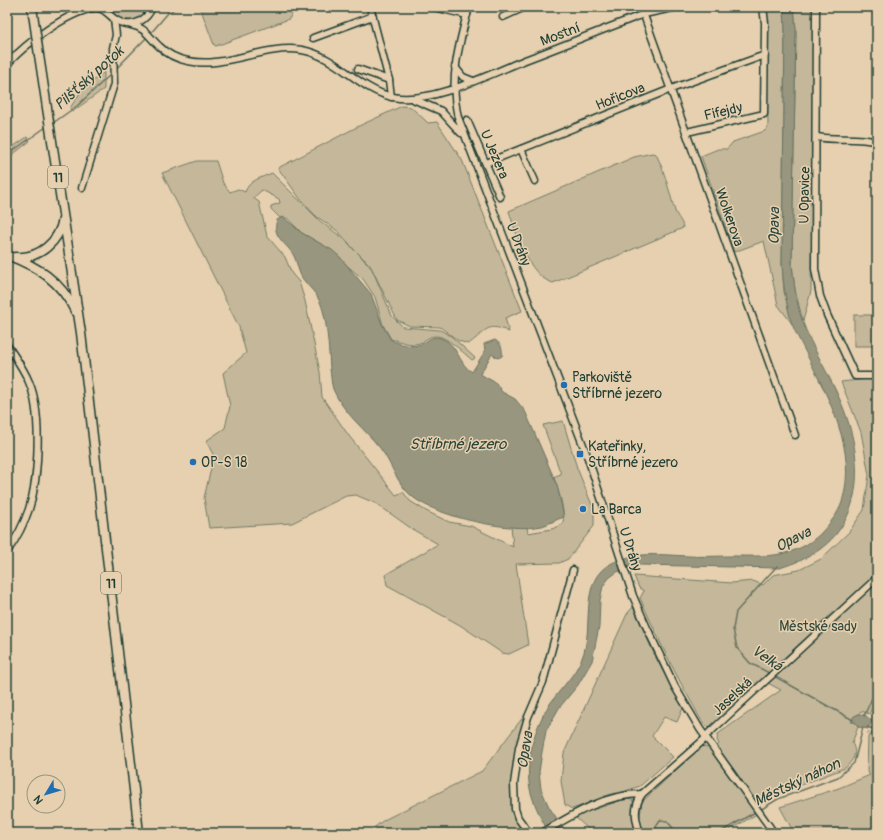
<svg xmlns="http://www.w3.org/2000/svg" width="884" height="840" viewBox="0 0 884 840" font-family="Pangolin,sans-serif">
<rect width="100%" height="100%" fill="#e6d0af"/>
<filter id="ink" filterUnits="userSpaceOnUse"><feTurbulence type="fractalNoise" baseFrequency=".025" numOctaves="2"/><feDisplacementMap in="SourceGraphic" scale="8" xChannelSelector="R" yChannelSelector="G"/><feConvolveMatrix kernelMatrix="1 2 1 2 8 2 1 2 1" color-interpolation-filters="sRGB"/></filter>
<g filter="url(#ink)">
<g fill="#c5b89a" stroke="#727a67">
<path d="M 110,7 L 148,7 C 141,24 118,25 110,7 Z"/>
<polygon points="200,7 291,7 293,12 289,19 216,46 214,45"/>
<polygon points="766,7 784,7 785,30 782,264 784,292 793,325 778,305 764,241 734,252 701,156 718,149 727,149 733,142 765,131 768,127"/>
<polygon points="794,7 814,7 811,291 803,321 795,290 792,264 796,30"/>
<polygon points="104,72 104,89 72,112 70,108 82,90"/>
<path d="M 402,106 L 411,107 L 428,123 L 437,122 L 462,160 L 522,311 L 505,318 L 509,332 C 485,320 485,334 468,344 L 459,341 L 440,327 L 410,326 L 397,320 L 370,265 L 357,252 L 372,269 L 392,316 L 403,327 L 440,330 L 451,336 L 475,358 L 472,360 C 465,354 445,335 436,336 C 430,336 426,339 422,342 C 413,347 400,341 391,339 L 383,325 L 375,297 L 363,279 L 324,246 L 302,233 L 287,218 L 280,218 L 271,209 L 271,206 L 280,203 L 279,199 L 262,190 L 253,198 L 259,202 L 267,236 L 285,257 L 292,274 L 299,282 L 305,301 L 320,372 L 322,397 L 349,436 L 396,495 L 403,492 L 410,501 L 426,511 L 449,522 L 471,526 L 513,547 L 511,526 L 527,527 L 528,533 L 552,529 L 563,524 C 565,509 559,491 553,477 L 561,474 L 543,425 L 563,421 L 577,468 L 594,510 L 594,526 L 568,559 L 559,563 L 516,564 L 528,645 L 509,654 L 502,653 L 460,625 L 387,585 L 385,575 L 438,544 L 412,529 L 377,504 L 356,495 L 346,496 L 292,523 L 209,528 L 204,498 L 214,456 L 206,441 L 225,428 L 230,406 L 223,373 L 246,353 L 239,327 L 162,173 L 197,161 L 216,161 L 223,183 L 230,192 L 238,189 L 245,192 C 249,180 261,178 272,173 L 321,222 L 347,241 L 355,251 L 339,232 L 316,216 L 301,200 L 278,168 L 359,126 Z"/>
<polygon points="27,137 30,141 7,159 7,151"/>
<path d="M 652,153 L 656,154 C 665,172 669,191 675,211 C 677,217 683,222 683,228 L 553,283 C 528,276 516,233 509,211 L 634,157 Z"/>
<rect x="854" y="315" width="20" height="31"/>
<path d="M 876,378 L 877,383 L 877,698 L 869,714 L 861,711 L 852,722 L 855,722 L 858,727 L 852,743 C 858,754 853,760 845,768 L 772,796 L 758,804 L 717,746 L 719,744 L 717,740 L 718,734 L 781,690 L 762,680 L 709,729 C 701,722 697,712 692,703 C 672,669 656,633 640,598 L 644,591 L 639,588 L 634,576 L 732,583 L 753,581 L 763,585 L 773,575 L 799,570 L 821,559 L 849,532 L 864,510 L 869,475 L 861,432 L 841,382 Z"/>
<polygon points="633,607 656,658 683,708 677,722 664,717 652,736 673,757 640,786 572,809 565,805 561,781 564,753 627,614"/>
<path d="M 527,712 C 518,752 502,794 522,833 L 367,833 L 384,820 L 482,771 Z"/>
<polygon points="872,733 877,734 877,833 794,833 780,807 839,788 870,775 867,772 868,737"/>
<polygon points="702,746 711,749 757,814 724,833 643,833 639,822 642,802"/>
<polygon points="625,799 633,800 634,823 637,833 593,833 576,818 584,813"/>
</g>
<g fill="#98967f" stroke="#687261">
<path d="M 784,7 L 794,7 L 796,30 L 792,264 C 794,283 796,302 802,320 C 812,348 829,374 840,400 C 862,450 868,515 819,550 C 807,559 794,563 780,568 L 640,565 L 617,572 L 609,578 L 603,586 L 600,600 L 599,627 L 592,661 L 578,685 L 559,708 L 546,731 L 542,752 L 539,772 L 541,789 L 549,807 L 567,833 L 549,833 C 542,820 535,807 531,793 C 523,765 535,723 552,701 C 562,687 575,675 582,658 C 595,628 577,580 612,563 C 637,551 662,555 688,556 C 702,557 717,556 732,556 C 766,556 796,559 822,532 C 830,523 838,514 842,502 C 858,450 828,398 806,353 C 801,343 796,334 792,324 C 786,304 783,284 782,264 L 785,30 Z"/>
<path d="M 283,217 L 302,233 L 332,250 L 340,257 L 371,294 L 382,324 L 391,340 C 400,344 412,348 421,344 C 428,341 432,335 441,338 C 458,344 459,365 472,372 L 485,351 L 484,344 L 495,340 C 501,344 503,348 502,356 L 498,358 L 492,354 L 480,374 L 496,383 L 502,392 L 515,399 L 525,411 L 557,485 L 564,517 C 557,519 549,524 542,526 C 511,533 439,517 414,498 C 396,484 393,465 380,448 C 365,429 343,413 333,389 C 331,383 331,375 330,369 C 329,352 327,314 319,300 C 315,291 306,285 301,276 C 298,270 297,262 294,256 C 287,243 271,237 277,220 Z"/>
<polygon points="859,714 865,715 872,721 868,729 858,727 855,722 851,722 854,716"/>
</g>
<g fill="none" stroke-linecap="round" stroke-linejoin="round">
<g stroke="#687261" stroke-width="1.5">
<polyline points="150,34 168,13 177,7"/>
<polyline points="115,70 147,37"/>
<polyline points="53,123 77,106 111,74"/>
<polyline points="7,155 46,127"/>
<polyline points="769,673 750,663 737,648 733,629 736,612 777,566"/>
<polyline points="774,676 853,720"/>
<polyline points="864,716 877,687"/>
<polyline points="867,727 877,730"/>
<polyline points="868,733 869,732"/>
<polyline points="760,810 778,799 838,777 854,763 863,727"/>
<polyline points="656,833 656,826 660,820 667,821 677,833"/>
<polyline points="719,833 757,811"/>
</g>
<defs>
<g id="minor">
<polyline points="370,7 389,80 391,97"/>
<polyline points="434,7 467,15"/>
<path d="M 469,7 C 459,44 449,79 458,117 L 588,458 L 633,596 L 647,628 L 675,687 L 700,729 L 774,833"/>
<polyline points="641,7 795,435"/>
<polyline points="816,7 815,269 820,296 827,315 855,376 877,376"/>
<polyline points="503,17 525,7"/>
<path d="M 131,25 C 145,27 149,37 159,46 C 166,53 177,59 188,61 C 226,69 264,44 302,50 C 337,56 359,90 393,97 C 429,105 490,74 525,60 C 565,45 604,29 644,14 L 677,7"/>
<polyline points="313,38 373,16"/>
<path d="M 7,64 C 27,43 65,13 94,8 C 106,7 109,17 118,21 C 131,29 147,21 152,7"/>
<polyline points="455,67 463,77 473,81"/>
<polyline points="358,69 389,80"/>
<polyline points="413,99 441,111 461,133"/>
<polyline points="467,120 500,197"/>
<polyline points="687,132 764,114 765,23 763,7"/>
<path d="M 817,137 C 837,141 857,136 877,142"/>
<polyline points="521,149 535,181"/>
<polyline points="486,163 671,89 765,55"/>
<polyline points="82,188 114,84 113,48 116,35 114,19"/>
<path d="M 7,345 C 15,357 24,369 29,382 C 42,412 39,477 29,509 C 24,524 16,539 7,552"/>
<polyline points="709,733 877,578"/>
<polyline points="529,833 518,818 515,809 514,784 519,748 528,717 543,682 573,570"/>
<path d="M 542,833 C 572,815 605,794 642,794"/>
<path d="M 640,833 C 635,818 633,808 642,794 L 706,738"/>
</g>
<g id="major">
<polyline points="39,55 81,333 139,833"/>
<path d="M 7,255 C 37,266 61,281 75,311"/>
<path d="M 16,257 C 39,259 59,242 63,219"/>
</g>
</defs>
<use href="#minor" stroke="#1f3d34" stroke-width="9"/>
<use href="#major" stroke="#1f3d34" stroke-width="11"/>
<use href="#minor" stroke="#e6d0af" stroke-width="6"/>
<use href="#major" stroke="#e6d0af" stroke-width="8"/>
<defs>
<polyline id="major-bridge" points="32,7 39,55"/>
</defs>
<use href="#major-bridge" stroke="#1f3d34" stroke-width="11" stroke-linecap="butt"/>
<use href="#major-bridge" stroke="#e6d0af" stroke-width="8"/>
</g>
</g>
<g fill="#1f6fb2" stroke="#e6d0af" stroke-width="1.5">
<circle cx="564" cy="385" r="4"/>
<rect x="576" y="450" width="8" height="8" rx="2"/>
<circle cx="193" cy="462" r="4"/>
<circle cx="583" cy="509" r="4"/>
</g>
<g text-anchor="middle" stroke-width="3" stroke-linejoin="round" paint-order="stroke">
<g fill="#e6d0af" stroke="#5b6959" stroke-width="1">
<rect x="48" y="166" width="20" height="22" rx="3"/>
<rect x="101" y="572" width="20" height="22" rx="3"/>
</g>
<g font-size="13" font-weight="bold" fill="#1f3d34">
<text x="58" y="182">11</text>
<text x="111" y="588">11</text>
</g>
<g font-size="14" fill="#1f3d34" stroke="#e6d0af">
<text transform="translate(560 34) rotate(-21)" y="5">Mostní</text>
<text transform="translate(620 96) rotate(-22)" y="5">Hořicova</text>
<text transform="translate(723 111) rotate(-13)" y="5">Fifejdy</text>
<text transform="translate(495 154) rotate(67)" y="5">U Jezera</text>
<text transform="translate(804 195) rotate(-89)" y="5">U Opavice</text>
<text transform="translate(730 217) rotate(71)" y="5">Wolkerova</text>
<text transform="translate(519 244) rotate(69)" y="5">U Dráhy</text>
<text transform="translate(631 549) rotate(72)" y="5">U Dráhy</text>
<text transform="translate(732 696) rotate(-43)" y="5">Jaselská</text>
</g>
<g font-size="14" fill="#1f3d34" stroke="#e6d0af" text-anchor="start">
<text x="572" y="382">Parkoviště<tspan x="572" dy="16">Stříbrné jezero</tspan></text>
<text x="588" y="451">Kateřinky,<tspan x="588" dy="16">Stříbrné jezero</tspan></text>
<text x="201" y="467">OP-S 18</text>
<text x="591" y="514">La Barca</text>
</g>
<g font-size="14" fill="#30493e" stroke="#e6d0af">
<text x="818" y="631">Městské sady</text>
</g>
<g font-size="15" font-style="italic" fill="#2b463c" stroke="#e6d0af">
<text transform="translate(89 78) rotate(-42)" y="5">Pilšťský potok</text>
<text transform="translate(774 226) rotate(-89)" y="5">Opava</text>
<text x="458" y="449">Stříbrné jezero</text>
<text transform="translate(793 539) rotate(-27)" y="5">Opava</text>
<text transform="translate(767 658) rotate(34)" y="5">Velká</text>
<text transform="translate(525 750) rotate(-81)" y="5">Opava</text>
<text transform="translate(797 782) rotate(-25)" y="5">Městský náhon</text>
</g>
</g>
<rect width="884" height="840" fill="none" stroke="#e6d0af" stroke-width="24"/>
<rect x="12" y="12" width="860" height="816" fill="none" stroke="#1f3d34" stroke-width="1.5" filter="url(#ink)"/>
<g transform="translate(46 794) rotate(232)"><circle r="19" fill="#e6d0af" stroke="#96957e"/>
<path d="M0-3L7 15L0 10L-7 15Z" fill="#1f6fb2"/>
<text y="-6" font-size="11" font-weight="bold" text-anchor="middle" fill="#1f3d34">N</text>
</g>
</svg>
